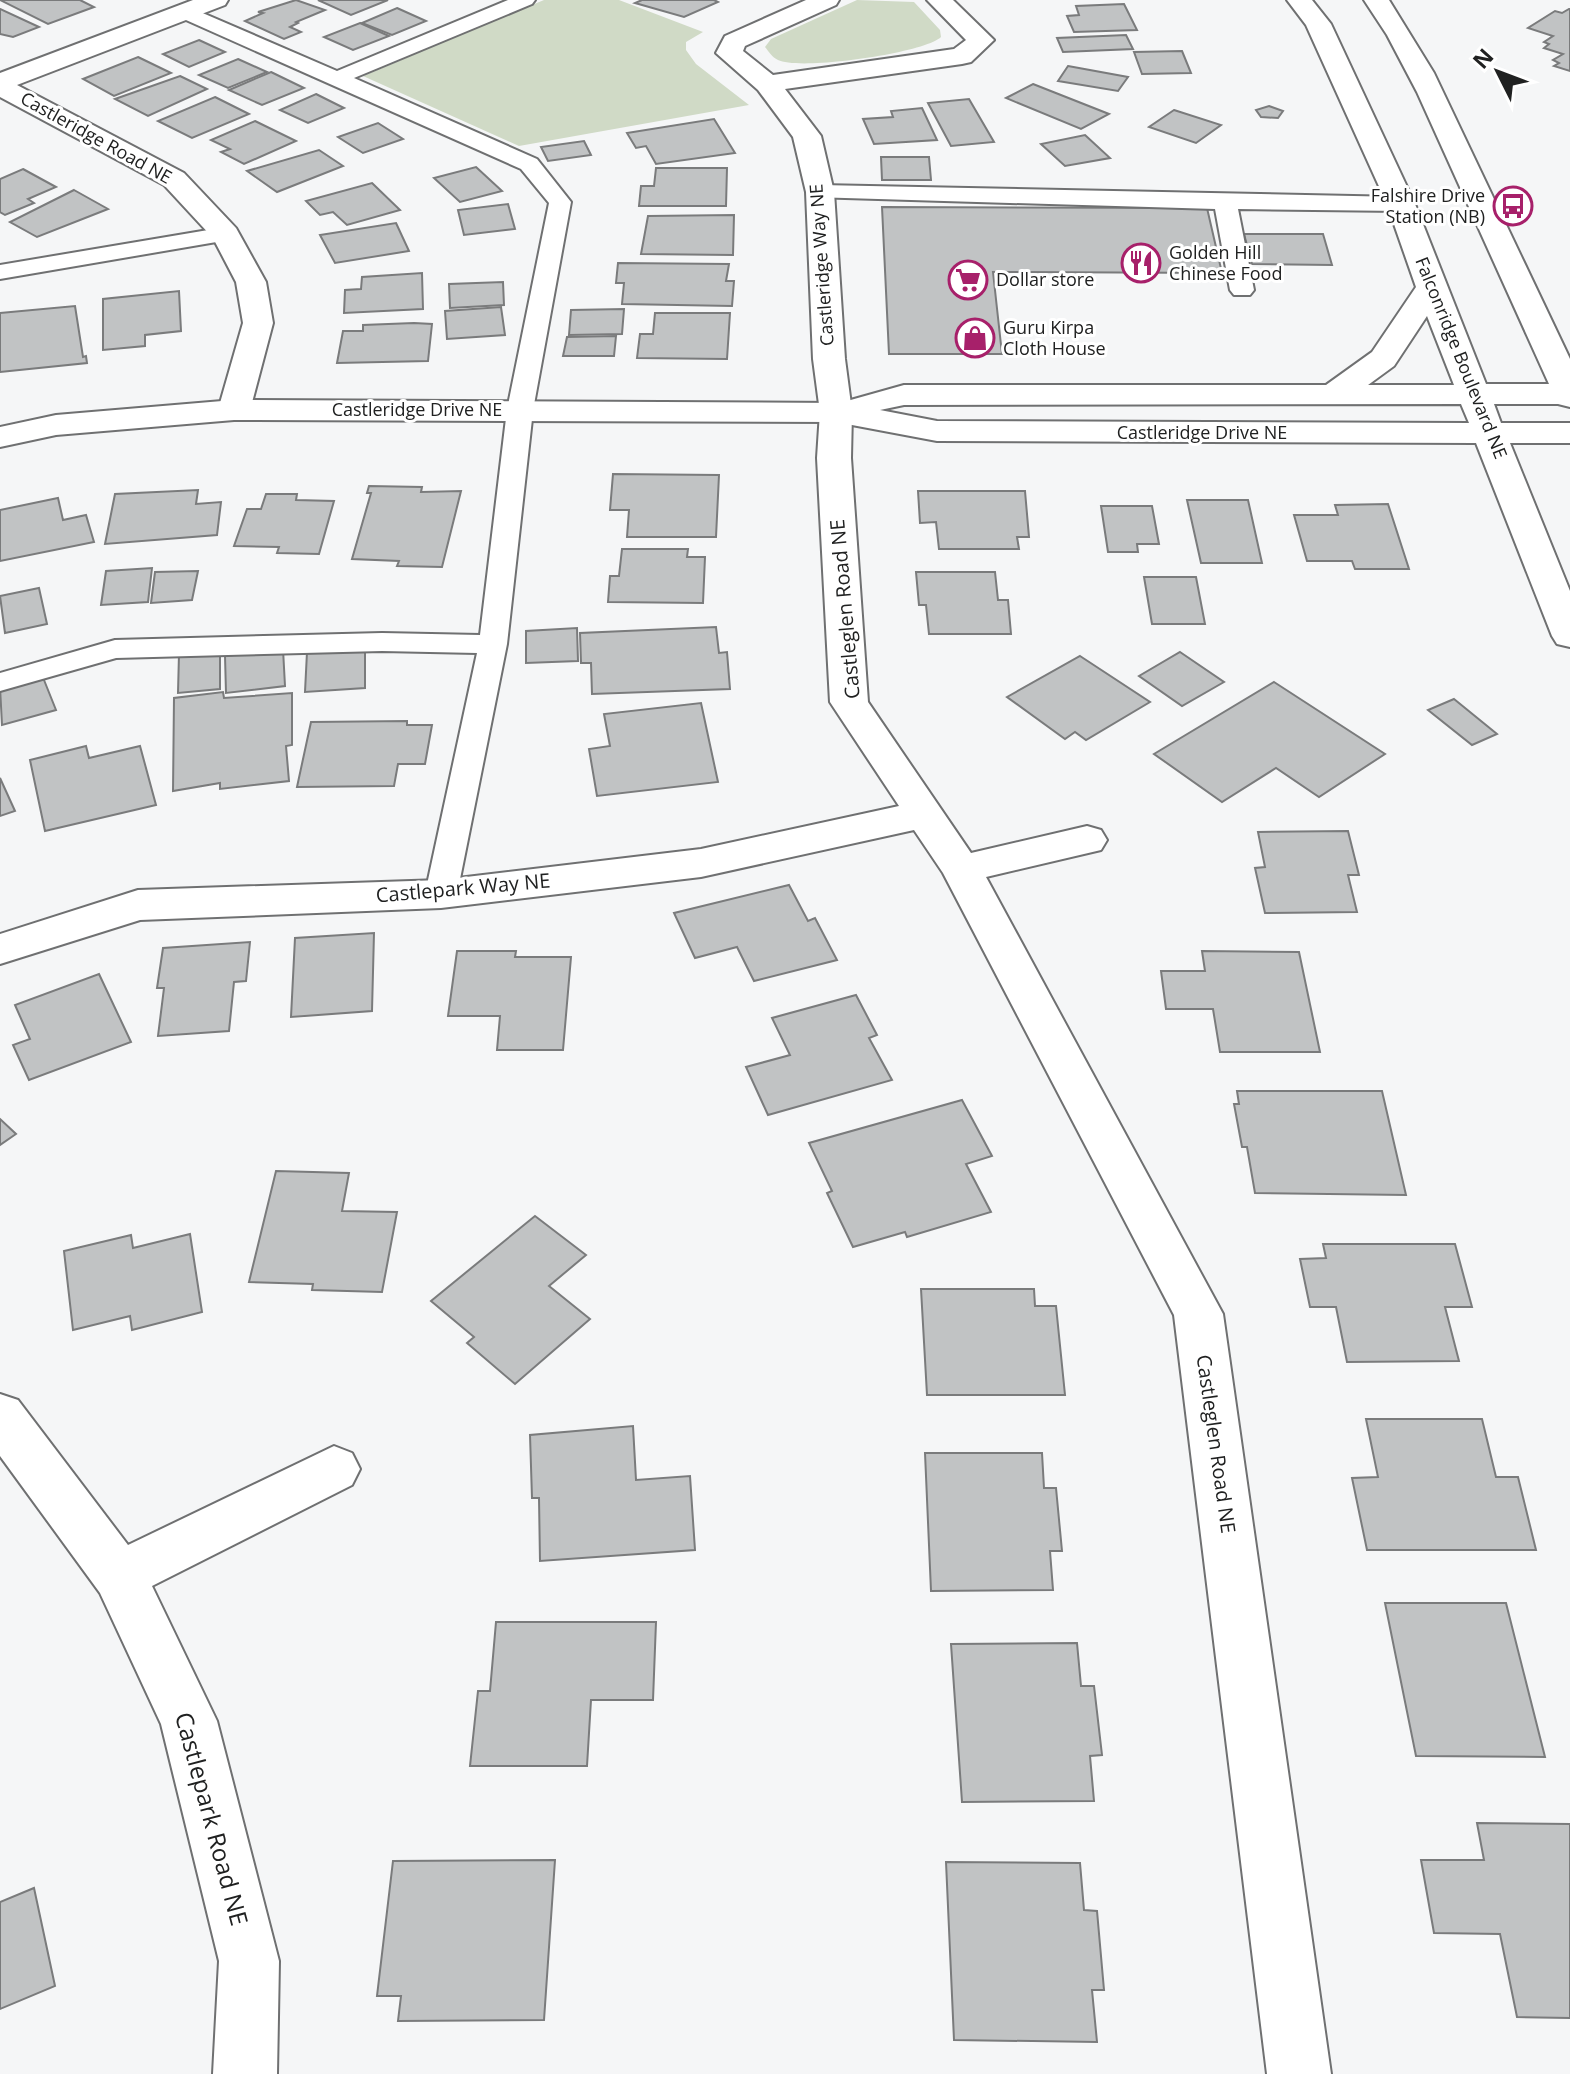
<svg xmlns="http://www.w3.org/2000/svg" width="1570" height="2074" viewBox="0 0 1570 2074" font-family="'Open Sans',sans-serif">
<rect width="100%" height="100%" fill="#f5f6f7"/>
<g fill="#d0dac6">
<polygon points="544,0 619,0 703,32 686,42 686,50 696,64 749,105 519,146 363,76"/>
<path d="M 857,0 L 914,2 L 940,30 L 941,37 C 925,53 800,71 778,60 C 772,57 769,52 765,47 L 771,39 Z"/>
</g>
<g fill="#c1c3c4" stroke="#7a7b7c" stroke-width="2">
<polygon points="0,0 80,0 94,7 48,24"/>
<polygon points="296,0 325,10 296,22 298,23 290,27 301,32 284,39 245,21 263,13 258,12"/>
<polygon points="318,0 388,0 351,15"/>
<polygon points="642,0 714,0 718,2 684,17 635,3"/>
<polygon points="1124,4 1137,30 1074,32 1067,16 1079,15 1076,6"/>
<polygon points="397,8 426,21 392,35 362,23"/>
<polygon points="0,9 39,27 13,37 0,34"/>
<polygon points="1569,9 1570,9 1570,71 1554,66 1559,63 1553,60 1563,54 1544,48 1549,44 1544,42 1553,36 1528,28 1555,11 1562,13"/>
<polygon points="360,23 389,36 353,50 324,37"/>
<polygon points="1126,35 1133,49 1063,52 1057,38"/>
<polygon points="199,40 225,52 189,67 163,54"/>
<polygon points="1182,51 1191,73 1142,74 1134,52"/>
<polygon points="138,57 171,73 114,96 83,79"/>
<polygon points="238,59 267,72 228,88 199,75"/>
<polygon points="1068,66 1128,77 1118,91 1058,81"/>
<polygon points="271,72 304,88 262,105 229,90"/>
<polygon points="180,76 207,89 148,116 115,99"/>
<polygon points="1033,84 1109,114 1081,129 1006,98"/>
<polygon points="316,94 344,108 308,123 280,110"/>
<polygon points="215,97 249,114 192,138 158,121"/>
<polygon points="969,99 994,142 951,146 928,103"/>
<polygon points="1269,106 1283,111 1278,118 1261,117 1256,110"/>
<polygon points="922,108 937,140 874,144 863,119 893,117 891,111"/>
<polygon points="1174,110 1221,125 1196,143 1149,127"/>
<polygon points="714,119 735,153 656,164 646,146 636,148 627,133"/>
<polygon points="255,121 296,141 244,164 221,152 230,149 211,140"/>
<polygon points="378,123 403,139 363,153 338,137"/>
<polygon points="1085,135 1110,158 1065,166 1041,144"/>
<polygon points="584,141 591,155 548,161 541,147"/>
<polygon points="319,150 343,166 277,192 247,171"/>
<polygon points="881,157 929,157 931,180 882,180"/>
<polygon points="476,167 502,191 460,202 434,178"/>
<polygon points="656,168 727,168 726,206 639,206 641,186 654,186"/>
<polygon points="23,169 56,187 28,199 34,203 5,215 0,212 0,179"/>
<polygon points="372,183 400,210 347,225 333,212 320,215 306,201"/>
<polygon points="74,190 108,209 37,237 10,222"/>
<polygon points="508,204 515,229 464,235 458,210"/>
<polygon points="882,207 1207,208 1222,273 993,272 1002,354 889,354"/>
<polygon points="734,215 733,255 641,254 648,216"/>
<polygon points="396,223 409,251 335,263 320,235"/>
<polygon points="1244,234 1323,234 1332,265 1252,264"/>
<polygon points="618,263 729,264 726,281 734,281 732,306 622,304 624,283 616,283"/>
<polygon points="422,273 423,309 344,313 345,290 361,289 362,277"/>
<polygon points="503,282 504,305 450,308 449,284"/>
<polygon points="179,291 181,331 145,335 145,346 103,350 103,299"/>
<polygon points="75,306 83,357 86,356 87,363 0,372 0,313"/>
<polygon points="501,307 505,335 447,339 445,311"/>
<polygon points="624,309 622,334 569,335 571,310"/>
<polygon points="655,313 730,313 727,359 637,358 640,334 653,334"/>
<polygon points="414,323 432,324 428,361 337,363 343,331 363,331 363,325"/>
<polygon points="616,336 614,356 563,356 567,337"/>
<polygon points="613,474 719,475 716,537 627,537 629,510 610,510"/>
<polygon points="369,486 422,487 421,492 461,491 442,567 397,566 399,561 352,559 371,493 367,493"/>
<polygon points="198,490 196,504 221,502 217,535 105,544 115,494"/>
<polygon points="918,491 1025,491 1029,537 1017,537 1019,549 939,549 936,522 920,523"/>
<polygon points="266,494 297,494 296,500 334,501 319,554 277,553 279,547 234,546 247,509 261,509"/>
<polygon points="58,498 63,520 86,515 94,542 0,561 0,510"/>
<polygon points="1187,500 1248,500 1262,563 1201,563"/>
<polygon points="1388,504 1409,569 1355,569 1352,561 1307,561 1294,515 1338,515 1335,505"/>
<polygon points="1101,506 1152,506 1159,544 1137,544 1138,552 1108,552"/>
<polygon points="622,549 688,549 687,557 705,557 703,603 608,602 610,576 619,576"/>
<polygon points="152,568 148,602 101,605 106,571"/>
<polygon points="198,571 192,600 151,603 155,572"/>
<polygon points="916,572 995,572 998,600 1008,600 1011,634 929,634 926,605 919,605"/>
<polygon points="1144,577 1196,577 1205,624 1152,624"/>
<polygon points="39,588 47,624 5,633 0,596"/>
<polygon points="716,627 719,653 727,652 730,689 592,694 591,663 581,663 580,633"/>
<polygon points="577,628 578,661 526,663 526,631"/>
<polygon points="365,648 365,688 305,692 307,652"/>
<polygon points="283,649 285,686 226,693 225,656"/>
<polygon points="220,650 220,689 178,693 179,654"/>
<polygon points="1180,652 1224,682 1182,706 1139,676"/>
<polygon points="1080,656 1150,702 1086,740 1075,732 1065,739 1007,697"/>
<polygon points="42,675 56,710 2,725 0,687"/>
<polygon points="1274,682 1385,754 1319,797 1276,768 1222,802 1154,754"/>
<polygon points="223,692 224,698 292,693 292,745 286,746 289,781 220,789 220,783 173,791 174,698"/>
<polygon points="1454,699 1497,734 1472,745 1428,710"/>
<polygon points="701,703 718,782 597,796 589,749 610,746 604,714"/>
<polygon points="407,721 407,725 432,725 425,764 398,764 394,786 297,787 311,722"/>
<polygon points="86,746 89,758 140,746 156,805 45,831 30,760"/>
<polygon points="0,778 15,811 0,816"/>
<polygon points="1348,831 1359,875 1348,875 1357,912 1265,913 1255,868 1265,867 1258,832"/>
<polygon points="789,885 808,921 815,918 837,960 754,981 737,947 695,958 674,913"/>
<polygon points="374,933 372,1011 291,1017 295,938"/>
<polygon points="250,942 246,981 234,982 229,1031 158,1036 164,988 157,988 163,948"/>
<polygon points="457,951 516,951 515,957 571,957 563,1050 497,1050 500,1016 448,1016"/>
<polygon points="1202,951 1299,952 1320,1052 1220,1052 1213,1009 1166,1009 1161,971 1205,971"/>
<polygon points="99,974 131,1042 29,1080 13,1045 30,1039 15,1005"/>
<polygon points="856,995 877,1035 869,1038 892,1080 768,1115 746,1067 790,1055 772,1018"/>
<polygon points="1237,1091 1382,1091 1406,1195 1255,1193 1247,1147 1242,1147 1234,1104 1239,1104"/>
<polygon points="962,1100 992,1156 966,1164 991,1212 907,1237 905,1232 853,1247 827,1193 832,1191 809,1143"/>
<polygon points="0,1119 16,1134 0,1145"/>
<polygon points="276,1171 349,1173 342,1211 397,1212 382,1292 312,1290 313,1284 249,1282"/>
<polygon points="535,1216 586,1255 549,1286 590,1319 515,1384 467,1343 474,1337 431,1301"/>
<polygon points="190,1234 202,1312 132,1330 130,1316 73,1330 64,1251 131,1235 133,1248"/>
<polygon points="1323,1244 1455,1244 1472,1307 1445,1307 1459,1361 1347,1362 1336,1307 1310,1307 1300,1259 1326,1258"/>
<polygon points="921,1289 1034,1289 1035,1306 1056,1306 1065,1395 927,1395"/>
<polygon points="1366,1419 1482,1419 1496,1477 1518,1477 1536,1550 1367,1550 1352,1478 1378,1477"/>
<polygon points="633,1426 636,1480 690,1476 695,1550 540,1561 539,1498 532,1498 530,1435"/>
<polygon points="925,1453 1042,1453 1044,1488 1056,1488 1062,1551 1050,1551 1053,1590 931,1591"/>
<polygon points="1385,1603 1506,1603 1545,1757 1416,1756"/>
<polygon points="496,1622 656,1622 653,1700 591,1700 587,1766 470,1766 478,1691 490,1691"/>
<polygon points="1077,1643 1081,1686 1094,1686 1102,1755 1090,1756 1094,1801 962,1802 951,1644"/>
<polygon points="1477,1823 1570,1824 1570,2018 1517,2017 1500,1934 1434,1933 1421,1860 1484,1860"/>
<polygon points="555,1860 544,2020 398,2021 401,1996 377,1996 393,1861"/>
<polygon points="946,1862 1080,1863 1084,1910 1097,1911 1104,1990 1092,1990 1097,2042 954,2040"/>
<polygon points="34,1888 55,1986 0,2009 0,1902"/>
</g>
<g fill="none" stroke-linecap="round" stroke-linejoin="round">
<defs>
<g id="lane">
<polygon points="508,0 535,0 532,4 354,78 537,159 571,202 533,410 507,644 457,894 452,902 441,905 430,902 425,894 477,653 382,651 116,658 0,691 0,673 115,640 382,633 480,635 507,410 549,203 521,169 177,16 174,12 177,8 191,8 337,71"/>
<polygon points="820,185 1401,197 1412,204 1401,211 1238,209 1254,290 1250,295 1234,295 1230,290 1215,209 812,197 809,192"/>
<polygon points="226,227 234,229 237,234 234,239 0,279 0,265"/>
</g>
<g id="street">
<polygon points="193,0 228,0 225,5 17,85 184,173 236,228 266,282 273,323 250,410 245,417 234,420 223,417 218,410 243,323 236,282 213,238 164,185 0,97 0,73"/>
<polygon points="806,0 839,0 836,5 745,46 743,51 773,75 954,49 966,40 927,0 953,0 994,40 971,62 962,64 785,89 821,136 834,192 845,359 852,412 851,458 868,702 971,853 1087,826 1101,830 1107,840 1101,850 986,877 1223,1314 1331,2074 1267,2074 1174,1315 943,873 914,830 701,877 441,908 140,920 0,964 0,934 138,890 441,880 701,849 899,806 830,702 817,458 820,412 813,359 806,192 793,137 758,90 716,53 725,36"/>
<polygon points="0,1394 18,1400 128,1545 334,1446 352,1453 360,1469 352,1485 152,1586 217,1721 279,1961 277,2074 213,2074 219,1961 161,1724 100,1593 0,1456"/>
</g>
<path id="secondary" d="M 1287,0 L 1312,0 L 1331,24 L 1415,204 L 1486,384 L 1549,384 L 1417,92 L 1387,35 L 1364,0 L 1389,0 L 1434,73 L 1570,359 L 1570,407 L 1558,404 L 1494,404 L 1501,423 L 1570,423 L 1570,443 L 1510,443 L 1570,591 L 1570,647 L 1557,644 L 1552,636 L 1476,443 L 937,441 L 836,422 L 234,420 L 56,435 L 0,447 L 0,427 L 56,415 L 234,400 L 840,403 L 904,385 L 1326,385 L 1372,352 L 1416,287 L 1387,204 L 1306,25 ZM 1427,316 L 1454,385 L 1368,385 L 1394,366 ZM 1461,404 L 1469,423 L 937,421 L 880,410 L 904,405 Z"/>
</defs>
<use href="#lane" stroke="#6f7071" stroke-width="4"/>
<use href="#street" stroke="#6f7071" stroke-width="4"/>
<use href="#secondary" stroke="#6f7071" stroke-width="4"/>
<use href="#lane" fill="#fff" fill-rule="evenodd"/>
<use href="#street" fill="#fff" fill-rule="evenodd"/>
<use href="#secondary" fill="#fff" fill-rule="evenodd"/>
</g>
<defs>
<symbol id="bus-ring" viewBox="-11 -11 22 22"><circle r="9.5" fill="#fff" stroke="#a7206a" stroke-width="1.5"/><path d="M-5-6H5V4H4V6H2V4H-2V6H-4V4H-5ZM-3.5-4V0h7V-4ZM-3.5 1.2v1.5H-2V1.2ZM2 1.2v1.5H3.5V1.2Z" fill="#a7206a"/></symbol>
<symbol id="restaurant-ring" viewBox="-11 -11 22 22"><circle r="9.5" fill="#fff" stroke="#a7206a" stroke-width="1.5"/><path d="M-5-6h1v4h1v-4h1v4h1v-4h1v5L-1.5 .5V6h-2V.5L-5-1ZM5-6V6H3V1.5H1.5Q1.5-4 5-6Z" fill="#a7206a"/></symbol>
<symbol id="supermarket-ring" viewBox="-11 -11 22 22"><circle r="9.5" fill="#fff" stroke="#a7206a" stroke-width="1.5"/><path d="M-6-5.5h2.5l.6 2H6L4.5 2H-2.5L-4.4-4H-6ZM-1.5 3.2a1.3 1.3 0 1 0 .1 0ZM3 3.2a1.3 1.3 0 1 0 .1 0Z" fill="#a7206a"/></symbol>
<symbol id="shop-ring" viewBox="-11 -11 22 22"><circle r="9.5" fill="#fff" stroke="#a7206a" stroke-width="1.5"/><path d="M-5-2.5h2.3a2.7 3.5 0 0 1 5.4 0H5L5.5 6h-11ZM-1.5-2.5h3a1.5 2.3 0 0 0-3 0Z" fill="#a7206a"/></symbol>
</defs>
<g fill-rule="evenodd">
<use href="#bus-ring" x="1491" y="184" width="44" height="44"/>
<use href="#restaurant-ring" x="1119" y="241" width="44" height="44"/>
<use href="#supermarket-ring" x="946" y="258" width="44" height="44"/>
<use href="#shop-ring" x="953" y="316" width="44" height="44"/>
</g>
<g text-anchor="middle" stroke-width="6" stroke-linejoin="round" paint-order="stroke">
<g font-size="18" fill="#202121" stroke="#fff">
<text transform="translate(96 138) rotate(29)" y="6">Castleridge Road NE</text>
<text transform="translate(822 265) rotate(-94)" y="6">Castleridge Way NE</text>
<text transform="translate(1461 358) rotate(68)" y="6">Falconridge Boulevard NE</text>
<text x="417" y="416">Castleridge Drive NE</text>
<text x="1202" y="439">Castleridge Drive NE</text>
</g>
<g font-size="18" fill="#202121" stroke="#fff" text-anchor="start">
<text x="1485" y="202" text-anchor="end">Falshire Drive<tspan x="1485" dy="21">Station (NB)</tspan></text>
<text x="1169" y="259">Golden Hill<tspan x="1169" dy="21">Chinese Food</tspan></text>
<text x="996" y="286">Dollar store</text>
<text x="1003" y="334">Guru Kirpa<tspan x="1003" dy="21">Cloth House</tspan></text>
</g>
<g font-size="20" fill="#202121" stroke="#fff">
<text transform="translate(845 609) rotate(-95)" y="7">Castleglen Road NE</text>
<text transform="translate(463 888) rotate(-5)" y="7">Castlepark Way NE</text>
<text transform="translate(1216 1444) rotate(82)" y="7">Castleglen Road NE</text>
</g>
<g font-size="24" fill="#202121" stroke="#fff">
<text transform="translate(211 1819) rotate(75)" y="8">Castlepark Road NE</text>
</g>
</g>
<g transform="translate(1498 72) rotate(312)" stroke="#ffffff" stroke-width="6" paint-order="stroke">
<path d="M0-6L14 30L0 20L-14 30Z" fill="#202121"/>
<text y="-12" font-size="22" font-weight="bold" text-anchor="middle" fill="#202121">N</text>
</g>
</svg>
